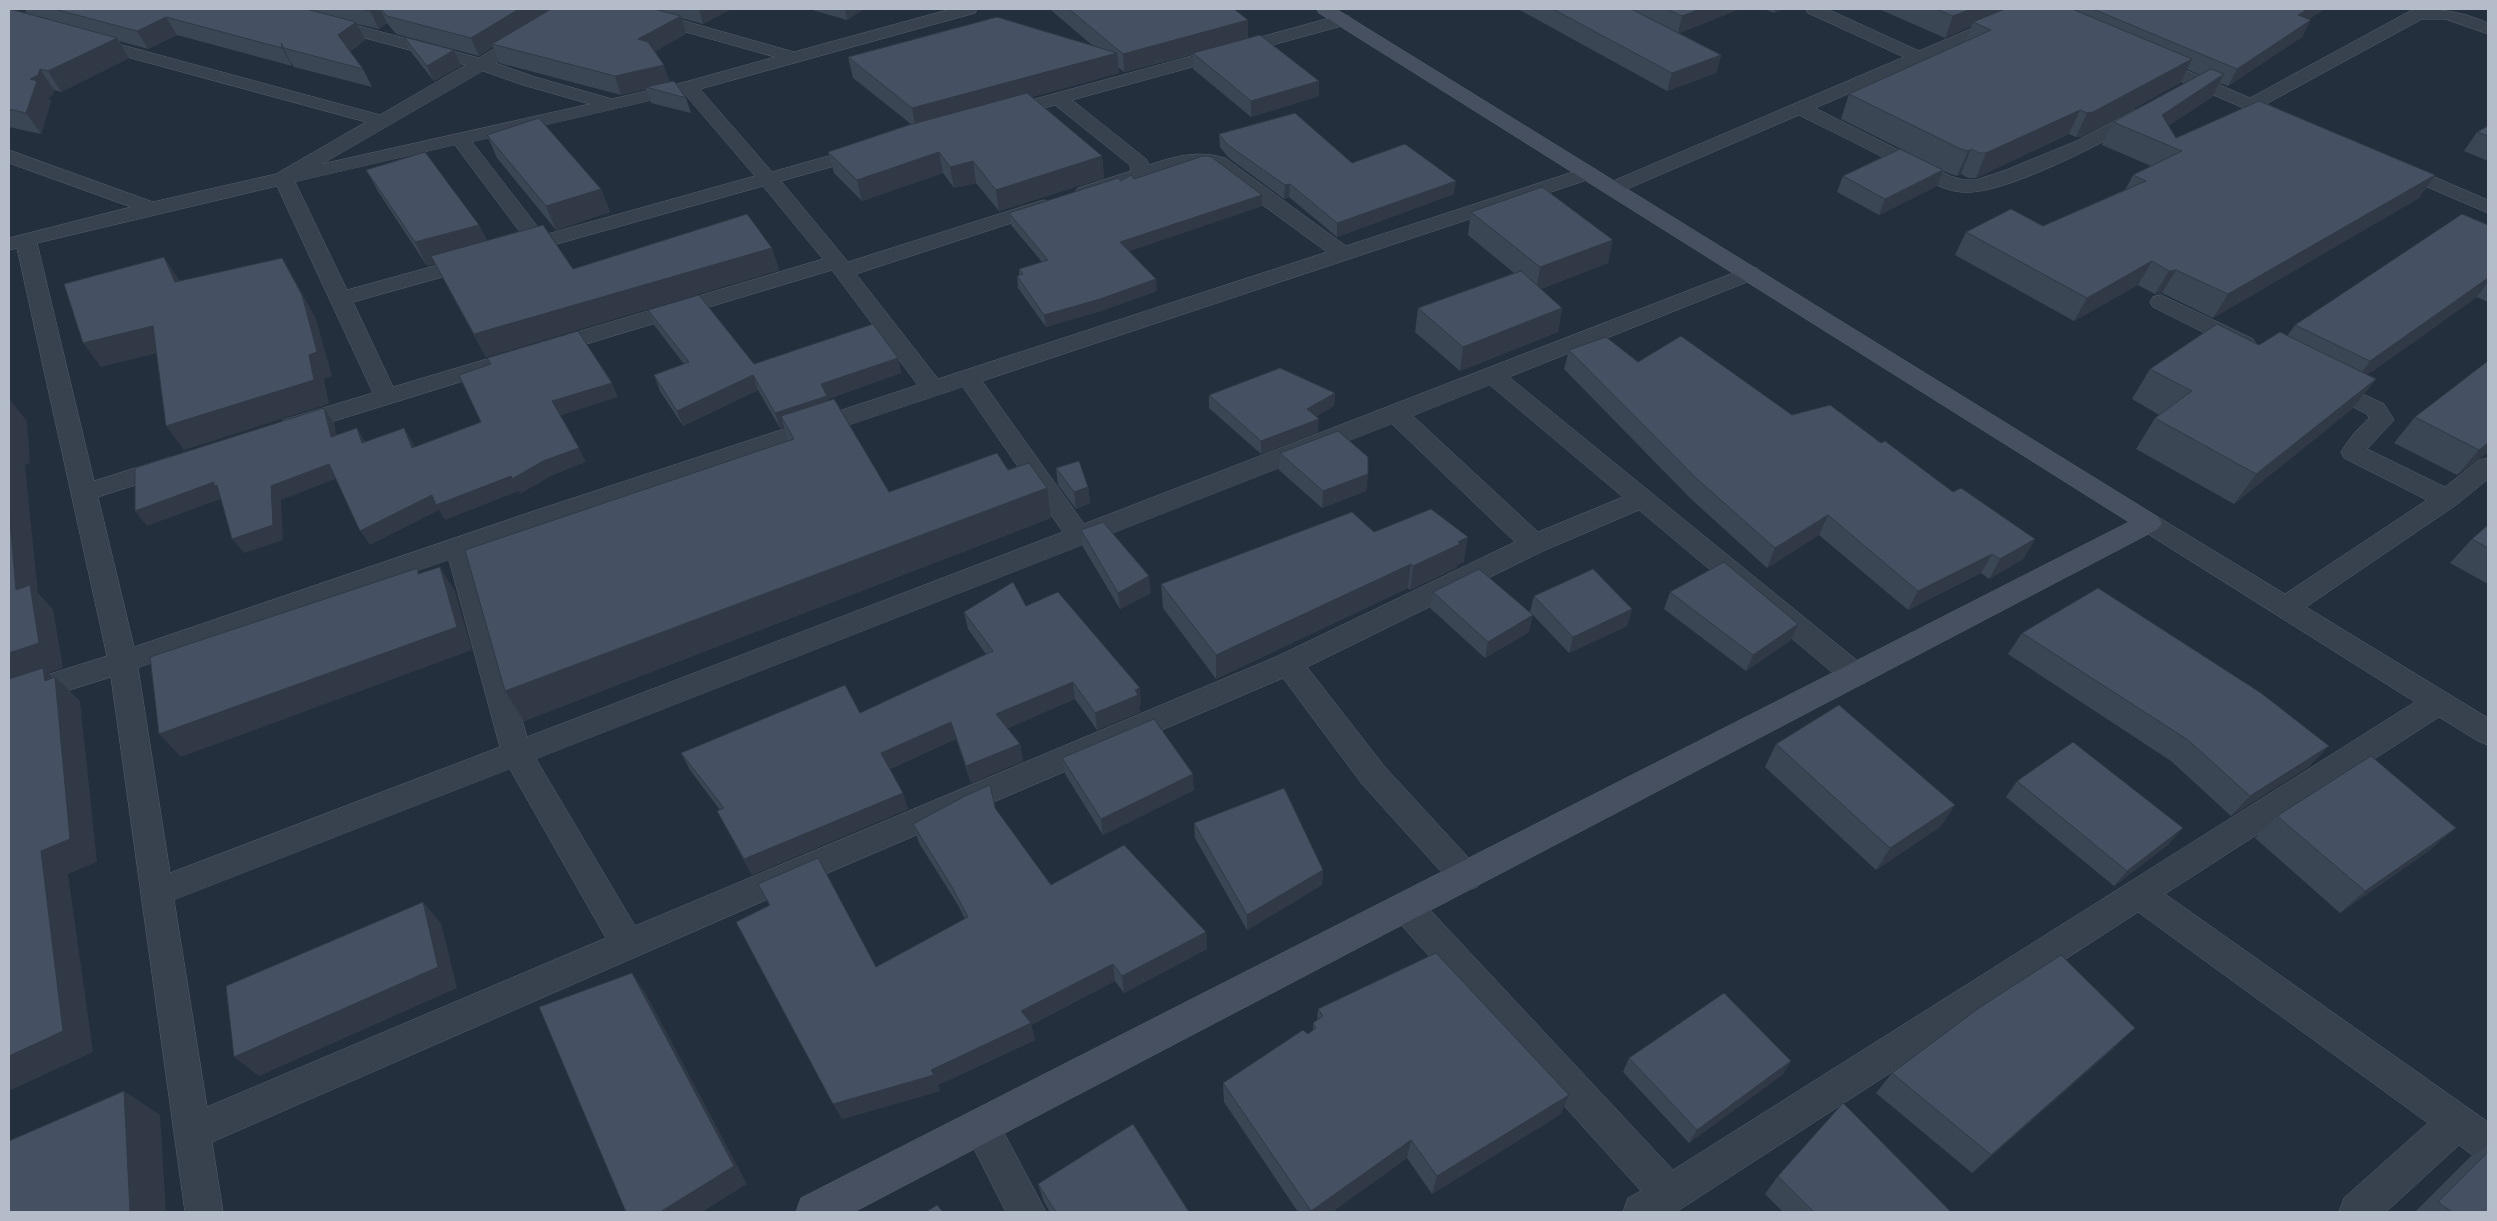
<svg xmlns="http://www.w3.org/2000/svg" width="2497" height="1221" viewBox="0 0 2497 1221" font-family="'IBM Plex Sans',sans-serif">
<rect width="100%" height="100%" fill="#242f3e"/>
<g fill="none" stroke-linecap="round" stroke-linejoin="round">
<defs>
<g id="street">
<path d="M 269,9 L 295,9 L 479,58 L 559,9 L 578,9 L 576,13 L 495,63 L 535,77 L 612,99 L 685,82 L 775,57 L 618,13 L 616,9 L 642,9 L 794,52 L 951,9 L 977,9 L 975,13 L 700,89 L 772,172 L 867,145 L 874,147 L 877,151 L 874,155 L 781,181 L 848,262 L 1037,202 L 1044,200 L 1051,202 L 1054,206 L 1051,210 L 856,274 L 938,379 L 1327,252 L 1208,165 L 1183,167 L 1092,196 L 1085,198 L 1078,196 L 1075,192 L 1078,188 L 1131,171 L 1130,165 L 1055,105 L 1002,120 L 995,118 L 993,114 L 995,110 L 1337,16 L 1349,16 L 1352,20 L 1349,24 L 1072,100 L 1146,159 L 1149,165 C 1175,156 1198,150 1225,158 L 1346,246 L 1582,169 L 1596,169 L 1599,173 L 1596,177 L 982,381 L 1084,524 L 1749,267 L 1757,268 L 1760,273 L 1757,278 L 1509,377 L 1865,667 L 1869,675 L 1865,683 L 1855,686 L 1845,683 L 1639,510 L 1543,551 L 1307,667 L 1384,766 L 1477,867 L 1482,877 L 1477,887 L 1466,891 L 1455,887 L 1362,784 L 1283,678 L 830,872 L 212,1142 L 223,1212 L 185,1212 L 111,677 L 9,709 L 9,687 L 107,656 L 17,248 L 9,250 L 9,238 L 131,207 L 9,163 L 9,150 L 153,202 L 276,174 L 366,122 L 83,45 L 80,41 L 83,37 L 89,36 L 380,115 L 466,65 L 271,13 ZM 483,71 L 523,85 L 590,104 L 322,164 ZM 684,93 L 755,176 L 544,235 L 472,142 ZM 455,145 L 526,240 L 511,245 L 507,249 L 511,253 L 518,255 L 525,253 L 763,186 L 823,259 L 537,344 L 534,349 L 537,354 L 545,356 L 553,354 L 832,270 L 918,385 L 531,512 L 134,647 L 98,497 L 179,471 L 182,465 L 179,459 L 170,457 L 94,481 L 37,243 L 277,186 L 373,393 L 283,420 L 280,426 L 283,432 L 292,434 L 515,365 L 519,360 L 515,355 L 507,353 L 393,387 L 353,302 L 482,266 L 485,261 L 482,256 L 474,255 L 347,290 L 295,182 ZM 1490,385 L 1623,497 L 1538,532 L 1413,416 ZM 963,387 L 1063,532 L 527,737 L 473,551 ZM 1392,424 L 1515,542 L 1278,656 L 635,926 L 536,759 ZM 449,560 L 500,747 L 170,873 L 138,668 ZM 510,769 L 606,938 L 207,1107 L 174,900 Z"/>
<path d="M 1806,9 L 1827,9 L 1919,51 L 2017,9 L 2039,9 L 2037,13 L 1815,108 L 1950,176 L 1963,180 L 1976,180 L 2006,170 L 2079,140 L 2134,110 L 2148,110 L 2150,114 L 2148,118 C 2109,139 2003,197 1961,192 C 1940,190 1920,176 1902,167 C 1868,149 1833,132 1799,115 L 1620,192 L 1613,194 L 1606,192 L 1603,188 L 1606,184 L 1904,57 L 1808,13 Z"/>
<path d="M 2419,9 C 2445,9 2465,13 2488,23 L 2488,34 L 2445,19 L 2422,19 L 2266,104 L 2293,116 L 2295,120 L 2293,124 L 2286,126 L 2143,65 L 2140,61 L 2143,57 L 2155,57 L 2250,98 L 2412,10 Z"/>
<polygon points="2397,161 2488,200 2488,213 2390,171 2387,167 2390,163"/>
<polygon points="2161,295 2253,339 2256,344 2253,349 2245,351 2237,349 2153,307 2150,302 2153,297"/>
<path d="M 2326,377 L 2384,404 L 2394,420 L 2367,449 L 2445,487 L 2479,460 L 2488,458 L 2488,479 L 2456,505 L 2306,607 L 2488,718 L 2488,745 L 2478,741 L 2439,717 L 2165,894 L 2488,1122 L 2488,1162 L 2475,1157 L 2459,1145 L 2386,1212 L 2339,1212 L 2344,1198 L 2428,1123 L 2138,912 L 1676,1212 L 1623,1212 L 1628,1198 L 1641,1191 L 1394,917 L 1390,907 L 1394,897 L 1406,892 L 1418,897 L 1673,1170 L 2415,702 L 2140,529 L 2136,523 L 2140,517 L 2149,514 L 2158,517 L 2285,594 L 2427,500 L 2344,458 L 2341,452 C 2349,439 2357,429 2369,418 L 2367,414 L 2318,389 L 2314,384 L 2318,379 Z"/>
<polygon points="981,1109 994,1114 1046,1212 1006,1212 963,1127 968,1114"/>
</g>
<polygon id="secondary" points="1317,9 1336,9 2158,517 2162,523 2158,529 854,1212 796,1212 801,1198 2129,522 1319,13"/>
</defs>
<use href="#street" stroke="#565f6c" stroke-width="1"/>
<use href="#secondary" stroke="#565f6c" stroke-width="1"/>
<use href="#street" fill="#38414e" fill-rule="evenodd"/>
<use href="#secondary" fill="#465061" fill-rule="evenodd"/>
</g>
<g fill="#3b4654">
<polygon points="9,9 27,13 24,9 731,9 703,24 681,18 686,34 655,51 670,82 686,98 691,113 651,103 646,89 621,95 499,63 493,47 479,56 396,34 387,23 379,29 357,24 365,40 350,51 363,69 372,87 294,67 290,61 292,66 177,35 148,49 119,41 129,58 61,92 54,90 52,96 48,98 51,101 41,134 9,127"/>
<polygon points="809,9 864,9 847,20"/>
<polygon points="1052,9 1234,9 1248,38 1319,96 1251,117 1193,69 1193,54 1124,72 1118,67 1119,73 1032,97 1102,156 1104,178 999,211 976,183 954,188 943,173 862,201 834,173 828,152 911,124 853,78 848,57 1093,46 1052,11"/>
<polygon points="1518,9 1740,9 1679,33 1721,55 1716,73 1667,91"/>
<polygon points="1764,9 1784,9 1774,13"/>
<polygon points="1879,9 2002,9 2001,11 2076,10 2077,9 2325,9 2309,19 2302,37 2228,86 2220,83 2212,97 2168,126 2176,138 2435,175 2419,198 2213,318 2162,293 2155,294 2138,285 2074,321 1955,255 1966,232 2043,226 2125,190 2133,175 2151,166 2102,145 2113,122 2200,75 2187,69 2180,83 2082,137 2076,137 2069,134 1976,178 1968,178 1961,174 1957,176 1951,174 1943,171 1937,186 1879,215 1837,192 1843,176 1925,161 1841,119 1849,94 1966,41 1971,26 1945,38"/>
<polygon points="404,37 454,50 461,66 434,81 411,52"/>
<polygon points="2488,126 2488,161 2464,151 2477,132"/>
<polygon points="1219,134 1352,163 1454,194 1337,237 1289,197 1284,199 1229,158 1220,147"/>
<polygon points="487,135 601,189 610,212 556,230 497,158"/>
<polygon points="366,170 479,225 487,241 573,269 772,248 779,270 486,357 435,264 427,266 379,193"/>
<polygon points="1134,179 1262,206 1129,251 1157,291 1101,311 1046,327 1018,288 1017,276 1019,275 1019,269 1042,262 1011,225 1009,213 1121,181"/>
<polygon points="1471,212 1608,263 1541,289 1562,308 1558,332 1460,371 1415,332 1418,308 1514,273 1468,235"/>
<polygon points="2488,225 2488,302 2477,297 2367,375 2376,379 2352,409 2234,504 2136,449 2155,418 2159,415 2132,399 2150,369 2259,345 2287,336 2295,325"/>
<polygon points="648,310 754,364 898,358 901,373 828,399 889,492 1008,470 1051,518 524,721 505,691 788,440 784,427 780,428 758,390 683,426 660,391 654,375 684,364 654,325"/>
<polygon points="1569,350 1638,362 1792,415 1881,443 1953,492 2035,539 2023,559 1989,579 1981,573 1908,610 1819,535 1767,568 1691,499 1564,369"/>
<polygon points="2488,361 2488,452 2457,475 2394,443 2415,417"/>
<polygon points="1335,393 1334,406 1316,416 1318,432 1261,454 1209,408 1209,395"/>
<polygon points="1280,453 1368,474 1366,491 1322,508 1279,470"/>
<polygon points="1056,468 1088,487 1090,503 1076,509 1058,485"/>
<polygon points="2488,525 2488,584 2450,563 2472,539"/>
<polygon points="1081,530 1151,593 1120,609 1083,547"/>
<polygon points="1374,532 1464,562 1457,565 1456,568 1410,590 1408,588 1216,679 1163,608 1161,584"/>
<polygon points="1433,592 1529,632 1485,658 1430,608"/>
<polygon points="1670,592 1798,624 1791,640 1746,671 1664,609"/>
<polygon points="1534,596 1632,609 1627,626 1569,653 1530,612"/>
<polygon points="1026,606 1141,705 1139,706 1140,712 1097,730 1075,699 1007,728 1020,744 1023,761 971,783 956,739 890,769 908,809 752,875 717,811 720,810 690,770 681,753 860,713 986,654 968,629 964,612"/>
<polygon points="2022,633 2329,746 2308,767 2231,816 2171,761 2008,654"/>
<polygon points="1776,744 1955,805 1940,827 1876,870 1765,767"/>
<polygon points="1062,758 1194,790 1103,835 1065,774"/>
<polygon points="2017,781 2169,844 2114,886 2006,797"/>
<polygon points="996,809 1051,885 1206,932 1207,949 1124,993 1115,981 1031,1025 1035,1040 938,1085 940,1091 842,1119 769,905 758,884 876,967 965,919 958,905 919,843 913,824"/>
<polygon points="2277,816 2430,850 2340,913 2255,838"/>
<polygon points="1194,823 1323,870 1322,885 1247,930 1195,838"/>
<polygon points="1318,1009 1561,1114 1432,1194 1407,1158 1332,1212 1298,1212 1224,1102 1223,1083 1308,1034 1313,1031 1313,1023 1317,1020"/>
<polygon points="2114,1048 1972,1173 1876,1093 1892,1073"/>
<polygon points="1629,1058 1791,1061 1782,1075 1689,1143 1623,1072"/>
<polygon points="2488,1146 2488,1212 2415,1212 2471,1156"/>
<polygon points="1778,1176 1951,1212 1783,1212 1765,1194"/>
<polygon points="1038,1184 1189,1212 1050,1212 1044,1202"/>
</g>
<g fill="#303945">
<polygon points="374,9 380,9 387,23 379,29 370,11"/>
<polygon points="519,9 556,9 492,44 493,47 479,56 471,38"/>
<polygon points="699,9 731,9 703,24"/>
<polygon points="845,9 864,9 847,20"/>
<polygon points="1700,9 1740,9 1678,34 1682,16"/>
<polygon points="1775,9 1784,9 1774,13"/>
<polygon points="1971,9 2002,9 1999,15 1973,22 1972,26 1945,38 1953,16"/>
<polygon points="2308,9 2325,9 2288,32 2298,15"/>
<polygon points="681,16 686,34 644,58 638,39"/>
<polygon points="166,17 177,35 148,49 137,31"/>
<polygon points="1248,20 1248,38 1124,72 1123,54"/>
<polygon points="2311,20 2302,37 2228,86 2237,69"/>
<polygon points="356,22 365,40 348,54 338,35"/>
<polygon points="117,38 129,58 61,92 48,71"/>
<polygon points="281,43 290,61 292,66 282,48"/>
<polygon points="454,50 461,66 434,81 427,66"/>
<polygon points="1117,53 1119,73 916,129 912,108"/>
<polygon points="1721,55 1716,73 1667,91 1672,73"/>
<polygon points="2192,59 2180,83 2082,137 2076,137 2087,113"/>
<polygon points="664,65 670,84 646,87 646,89 621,95 615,76"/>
<polygon points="40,69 54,90 52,96 48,98 51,101 41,134 26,113 30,79"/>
<polygon points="2224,74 2212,97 2150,138 2162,115"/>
<polygon points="1319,81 1319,96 1251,117 1251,101"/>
<polygon points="2080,110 2069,134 1976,178 1986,153"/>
<polygon points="1971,149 1961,174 1957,176 1968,151"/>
<polygon points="939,152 943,173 862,201 857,180"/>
<polygon points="1102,156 1104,178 999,211 996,190"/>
<polygon points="973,161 976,183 954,188 950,167"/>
<polygon points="1943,170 1937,186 1879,215 1885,199"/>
<polygon points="2435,175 2419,198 2213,318 2228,294"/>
<polygon points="1456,181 1454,194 1337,237 1337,223"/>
<polygon points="1290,184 1289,197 1284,199 1285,185"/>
<polygon points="601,189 610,212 556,230 546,206"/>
<polygon points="1262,195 1262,206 1121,254 1120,242"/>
<polygon points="479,225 490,248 427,266 415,242"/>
<polygon points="1613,240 1608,263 1536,291 1540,267"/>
<polygon points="772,248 779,270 486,357 474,334"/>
<polygon points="164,257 180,281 175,282"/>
<polygon points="282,258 296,282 316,319 332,376 324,379 329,404 184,450 166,426"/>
<polygon points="2152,261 2138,285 2074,321 2087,298"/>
<polygon points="2176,270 2162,293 2155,294 2169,271"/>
<polygon points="2488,278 2488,282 2477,297 2352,386 2370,361"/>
<polygon points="1156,279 1157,291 1101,311 1046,327 1044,315"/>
<polygon points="1562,308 1558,332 1460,371 1463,347"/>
<polygon points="153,326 170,350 101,367 83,343"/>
<polygon points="898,358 901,373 828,399 832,411 781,416 784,427 780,428 775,413 821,384"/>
<polygon points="753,375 758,390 683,426 677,411"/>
<polygon points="2376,379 2352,409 2234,504 2256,474"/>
<polygon points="612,383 618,397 559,416 552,401"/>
<polygon points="1335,393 1334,406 1307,422 1307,409"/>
<polygon points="9,399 27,421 30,463 25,465 38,593 53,609 63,668 48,673 56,681 55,677 80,701 97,862 68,874 93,1052 9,1091 9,653 16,590 9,508"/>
<polygon points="324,408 334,423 340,452 331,437"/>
<polygon points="1319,419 1318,432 1261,454 1261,441"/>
<polygon points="357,428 366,443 362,443"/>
<polygon points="404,428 413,443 421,462 412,448"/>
<polygon points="2488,443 2488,452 2457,475 2479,450"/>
<polygon points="579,448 586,462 551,476 520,494 519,491 445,520 439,510 370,545 360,531 432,495 543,461"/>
<polygon points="329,464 338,478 281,500 283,540 244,553 232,539 271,486"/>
<polygon points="1368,474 1366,491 1322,508 1323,491"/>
<polygon points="214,482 217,485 223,498 147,526 135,511"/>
<polygon points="1088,487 1090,503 1076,509 1074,492"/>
<polygon points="1047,488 1051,518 524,721 505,691"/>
<polygon points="1828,515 1819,535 1767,568 1775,548"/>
<polygon points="1468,537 1464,562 1457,565 1456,568 1410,590 1413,566"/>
<polygon points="2035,539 2023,559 1989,579 2000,559"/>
<polygon points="1992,554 1981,573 1908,610 1918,591"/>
<polygon points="1411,564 1408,588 1216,679 1216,655"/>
<polygon points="440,567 455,591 472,650 181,757 159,734"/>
<polygon points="1149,576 1151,593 1120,609 1118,593"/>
<polygon points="1632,609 1627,626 1569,653 1573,637"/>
<polygon points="1533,615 1529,632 1485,658 1488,642"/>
<polygon points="1798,624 1791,640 1746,671 1753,655"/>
<polygon points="1073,682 1075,699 1000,732 996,714"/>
<polygon points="1140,688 1141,705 1139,706 1140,712 1097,730 1095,713 1135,690"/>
<polygon points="951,722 956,739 887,770 881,753"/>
<polygon points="1020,744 1023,761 971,783 966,766"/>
<polygon points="2329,746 2308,767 2231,816 2250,796"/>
<polygon points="1193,774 1194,790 1103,835 1101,819"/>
<polygon points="903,793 908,809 752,875 744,859"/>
<polygon points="1955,805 1940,827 1876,870 1890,848"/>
<polygon points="2183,828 2169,844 2114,886 2127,871"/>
<polygon points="2456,828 2430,850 2340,913 2365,891"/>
<polygon points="1323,870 1322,885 1247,930 1247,915"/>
<polygon points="423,902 441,923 457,988 259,1076 234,1057"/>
<polygon points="1206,932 1207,949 1124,993 1122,976"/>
<polygon points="1113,964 1115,981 1031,1025 1035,1040 938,1085 940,1091 842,1119 833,1104 931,1070 1021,1011"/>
<polygon points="632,973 646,994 747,1184 702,1212 660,1212"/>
<polygon points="2135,1028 2114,1048 1972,1173 1991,1155"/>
<polygon points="1791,1061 1782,1075 1689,1143 1697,1130"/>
<polygon points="124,1091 160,1115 166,1212 130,1212"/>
<polygon points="1569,1095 1561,1114 1432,1194 1437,1176"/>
<polygon points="1411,1140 1407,1158 1332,1212 1311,1212 1311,1211"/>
</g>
<g fill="#455162" stroke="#303945">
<polygon points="9,9 10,9 117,38 48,71 40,69 38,75 30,79 37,81 26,113 9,109"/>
<polygon points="54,9 306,9 356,22 338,35 363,69 284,48 281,43 282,48 166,17 137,31"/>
<polygon points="360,9 374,9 370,11"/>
<polygon points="381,9 519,9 471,38 387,16"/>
<polygon points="551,9 654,9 681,16 638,39 648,42 664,65 615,76 492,44"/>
<polygon points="1069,9 1234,9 1248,20 1123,54"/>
<polygon points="1553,9 1631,9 1721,55 1672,73"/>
<polygon points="1667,9 1700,9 1682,16"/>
<polygon points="1936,9 1971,9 1953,16"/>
<polygon points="2005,9 2072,9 2192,59 2093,112 2087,113 2080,110 1986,153 1979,153 1971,149 1968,151 1961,149 1849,94 1991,30 1973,22"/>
<polygon points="2093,9 2308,9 2298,15 2311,20 2237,69"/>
<polygon points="997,17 1117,53 912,108 848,57"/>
<polygon points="1260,35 1319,81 1251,101 1193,53"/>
<polygon points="404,37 454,50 427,66"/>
<polygon points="2211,69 2224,74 2162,115 2176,138 2259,101 2435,175 2228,294 2176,270 2169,271 2152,261 2087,298 1966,232 2011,209 2043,226 2146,181 2133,175 2182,151 2113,122"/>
<polygon points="674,81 686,98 646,87"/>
<polygon points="1027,93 1102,156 996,190 973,161 950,167 939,152 857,180 828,152 909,125"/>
<polygon points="1295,113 1352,163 1405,144 1456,181 1337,223 1290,184 1285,185 1228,145 1219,134"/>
<polygon points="539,118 601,189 546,206 487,135"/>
<polygon points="2488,126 2488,136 2477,132"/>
<polygon points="1900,149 1943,170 1885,199 1843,176"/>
<polygon points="425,152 479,225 415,242 366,170"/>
<polygon points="1203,156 1210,156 1262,195 1120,242 1156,279 1100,299 1044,315 1017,276 1023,274 1019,269 1048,260 1009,213 1118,178 1121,181 1131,175 1134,179"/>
<polygon points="1542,187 1613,240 1540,267 1471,212"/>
<polygon points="747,214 772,248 474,334 431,256 543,225 573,269"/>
<polygon points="2462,214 2488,225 2488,278 2370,361 2295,325"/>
<polygon points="164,257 175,282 282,258 302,295 317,352 309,355 314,380 166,426 153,326 83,343 64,284"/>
<polygon points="1521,271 1562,308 1463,347 1418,308"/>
<polygon points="699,295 754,364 873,324 898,358 821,384 827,396 775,413 753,375 677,411 654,375 689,362 648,310"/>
<polygon points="2217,324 2259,345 2280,332 2376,379 2256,474 2155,418 2192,391 2150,369"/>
<polygon points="578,331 612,383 552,401 579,448 543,461 512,479 511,476 436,505 432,495 360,531 329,464 271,486 273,525 232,539 217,485 214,486 214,482 135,511 135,468 324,408 331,437 357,428 362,443 404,428 412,448 481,422 459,375 491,364 487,358"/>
<polygon points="1681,336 1792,415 1830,405 1881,443 1885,441 1953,492 1961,488 2035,539 2000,559 1992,554 1918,591 1828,515 1775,548 1697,479 1569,350 1606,337 1638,362"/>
<polygon points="2488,361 2488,443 2479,450 2415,417"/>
<polygon points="1280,368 1335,393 1307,409 1319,419 1261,441 1209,395"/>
<polygon points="834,399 889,492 997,453 1008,470 1029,463 1047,488 505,691 465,550 794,439 781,416"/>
<polygon points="1338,431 1368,457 1368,474 1323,491 1280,453"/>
<polygon points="1079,461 1088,487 1074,492 1056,468"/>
<polygon points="9,508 16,590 30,585 39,643 9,653"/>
<polygon points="1431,509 1468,537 1458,542 1460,544 1413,566 1411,564 1216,655 1161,584 1352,512 1374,532"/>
<polygon points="1103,522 1149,576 1118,593 1081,530"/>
<polygon points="2488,525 2488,548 2472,539"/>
<polygon points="1724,562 1798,624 1753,655 1670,592"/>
<polygon points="440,567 457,627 159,734 150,657 418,568 418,574"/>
<polygon points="1479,569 1533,615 1488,642 1433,592"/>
<polygon points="1593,569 1632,609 1573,637 1534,596"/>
<polygon points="1013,582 1026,606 1058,592 1140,688 1135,690 1138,695 1095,713 1073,682 996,714 1020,744 966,766 951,722 881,753 903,793 744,859 717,811 724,808 681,753 845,685 860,713 993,651 964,612"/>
<polygon points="2098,588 2261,693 2329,746 2250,796 2188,740 2022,633"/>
<polygon points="43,668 45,681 55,677 70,839 41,851 63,1031 9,1056 9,679"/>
<polygon points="1839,705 1955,805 1890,848 1776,744"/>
<polygon points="1154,719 1193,774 1101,819 1062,758"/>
<polygon points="2073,742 2183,828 2127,871 2017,781"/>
<polygon points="2371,756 2456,828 2365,891 2277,816"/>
<polygon points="990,785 995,808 1051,885 1124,845 1206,932 1122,976 1113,964 1021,1011 1031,1023 931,1070 934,1075 833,1104 736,922 770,905 758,884 818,858 876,967 968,917 952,887 913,824 967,795"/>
<polygon points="1284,788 1323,870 1247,915 1194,823"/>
<polygon points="423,902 438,967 234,1057 226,986"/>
<polygon points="1436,953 1569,1095 1437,1176 1411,1140 1311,1211 1223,1083 1303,1030 1308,1034 1316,1028 1313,1023 1323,1016 1318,1009"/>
<polygon points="2061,955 2135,1028 1991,1155 1892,1073 1979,1008"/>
<polygon points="632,973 734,1166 660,1212 626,1212 539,1007"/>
<polygon points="1724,993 1791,1061 1697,1130 1629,1058"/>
<polygon points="124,1091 130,1212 9,1212 9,1141"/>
<polygon points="1843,1103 1951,1212 1814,1212 1778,1176"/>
<polygon points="1133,1124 1189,1212 1056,1212 1038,1184"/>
<polygon points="2488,1152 2488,1212 2452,1212 2438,1202"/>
<polygon points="937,1205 943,1212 926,1212"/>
</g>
<rect width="2497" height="1221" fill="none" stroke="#b4bcc9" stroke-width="20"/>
</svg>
